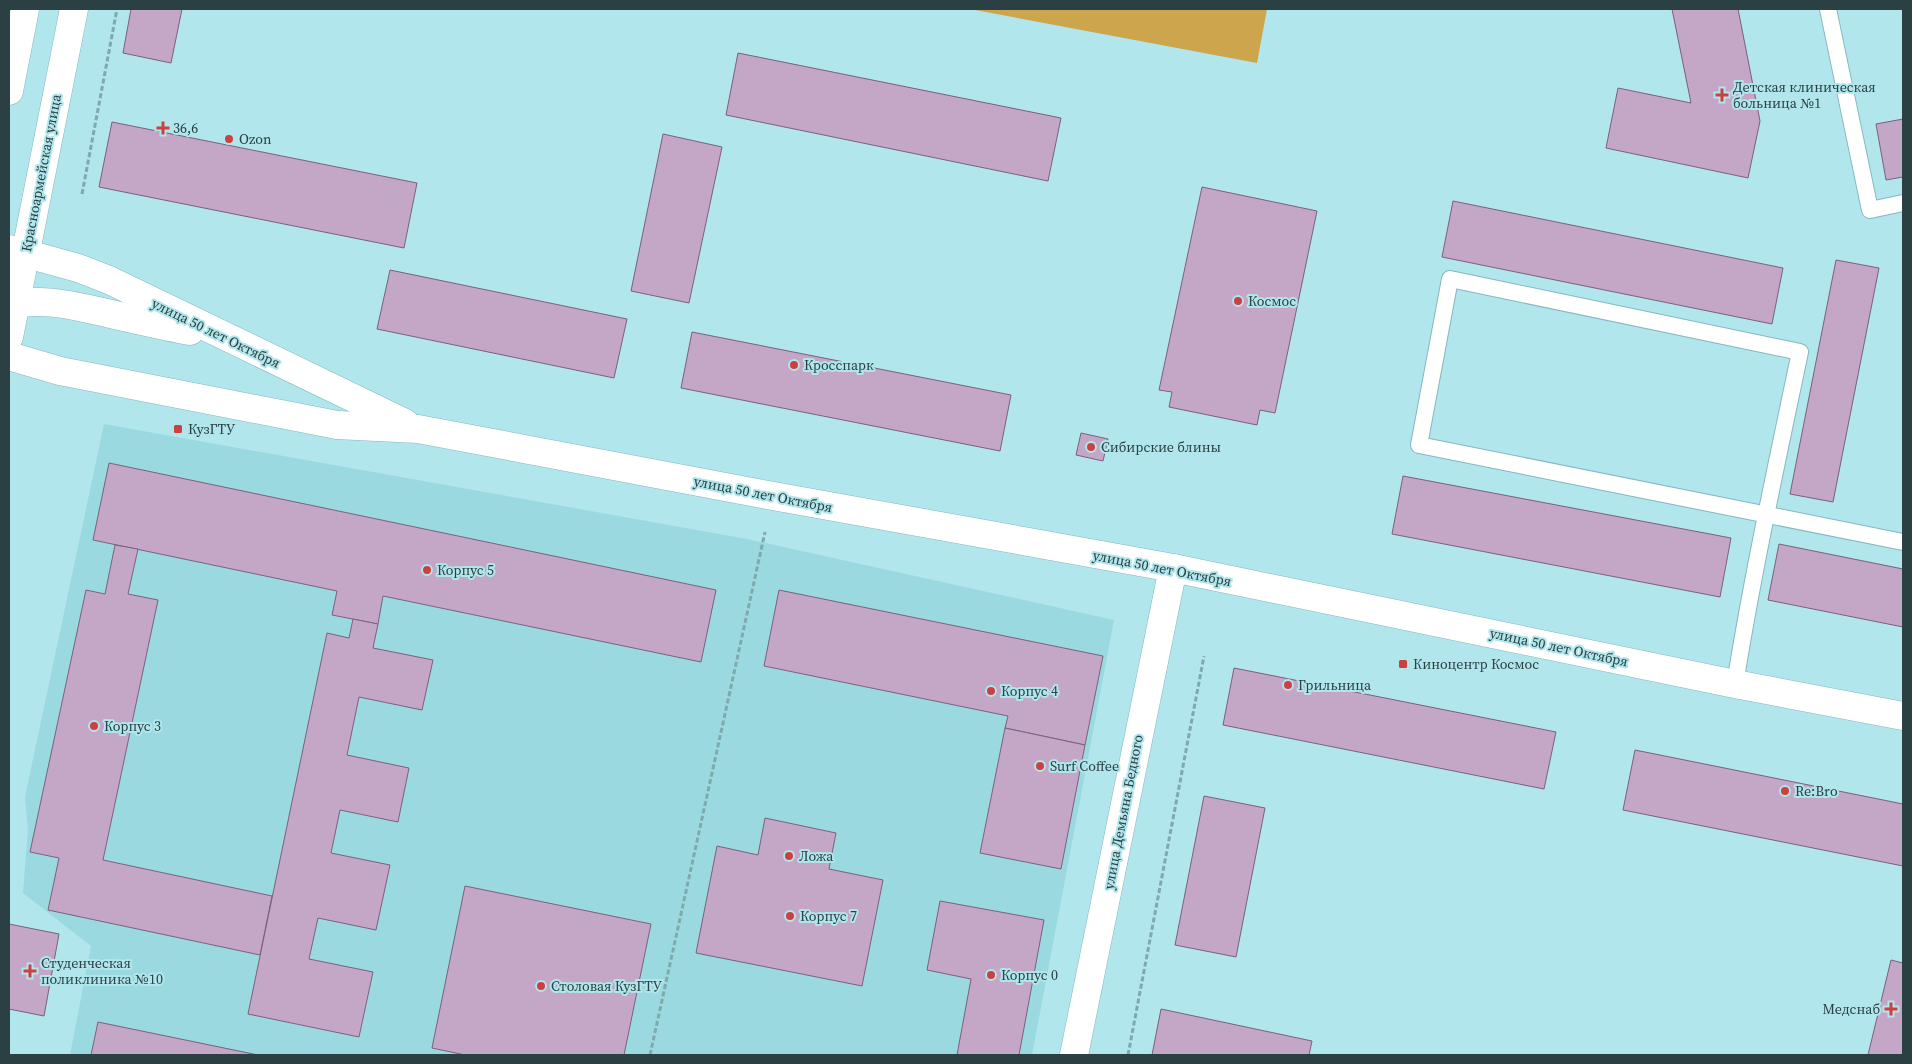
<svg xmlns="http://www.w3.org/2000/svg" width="1912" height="1064" viewBox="0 0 1912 1064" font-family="'Source Serif 4',serif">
<rect width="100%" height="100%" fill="#b0e6ec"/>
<polygon fill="#9bd9e0" points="104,424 747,539 1114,620 1032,1055 70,1055 91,946 23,893 28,830 25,797"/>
<polygon fill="#cda54c" points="970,9 1267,9 1257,63"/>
<g fill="#c4a6c6" stroke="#7c607d">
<polygon points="131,9 182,9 171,63 123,53"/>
<polygon points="1672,9 1738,9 1760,121 1748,178 1606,148 1618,88 1691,103"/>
<polygon points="738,53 1061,118 1048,181 726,115"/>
<polygon points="1903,119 1903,177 1886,180 1876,124"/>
<polygon points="112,122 417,183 404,248 99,187"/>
<polygon points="663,134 722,147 689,303 631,291"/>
<polygon points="1202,187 1317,211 1275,413 1260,410 1257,425 1169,407 1172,392 1159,390"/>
<polygon points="1453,201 1783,268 1772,324 1442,257"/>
<polygon points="1836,260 1879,268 1833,502 1790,494"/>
<polygon points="390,270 627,319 614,378 377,329"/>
<polygon points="692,332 1011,395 1000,451 681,388"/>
<polygon points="1081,433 1108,439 1103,461 1076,455"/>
<polygon points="109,463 716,590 701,662 383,596 378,624 332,615 337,591 93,540"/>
<polygon points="1403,476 1731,538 1720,597 1392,534"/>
<polygon points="1779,544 1903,569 1903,627 1768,600"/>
<polygon points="115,545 138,549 128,594 158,600 103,860 272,896 260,955 48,910 59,858 30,852 86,590 105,594"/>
<polygon points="779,590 1103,656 1085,745 1005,728 1008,716 764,666"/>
<polygon points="353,619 378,624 373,648 433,660 422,710 359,697 347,755 409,768 398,822 340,810 331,853 390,865 376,930 318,918 309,959 373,972 359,1037 248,1014 327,633 349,638"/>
<polygon points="1234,668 1556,732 1544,789 1223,725"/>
<polygon points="1005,728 1085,745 1061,869 980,853"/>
<polygon points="1635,750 1903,804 1903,866 1623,810"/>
<polygon points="1204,796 1265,808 1236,957 1175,945"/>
<polygon points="765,818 836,833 829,869 883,880 862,986 696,953 717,846 758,855"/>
<polygon points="465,886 651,924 624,1055 465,1055 432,1048"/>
<polygon points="940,901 1044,920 1019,1055 957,1055 971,979 927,970"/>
<polygon points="9,924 59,934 44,1016 9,1009"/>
<polygon points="1891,960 1903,963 1903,1055 1868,1055"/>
<polygon points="1161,1009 1312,1041 1309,1055 1152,1055"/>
<polygon points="98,1022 258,1055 91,1055"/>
</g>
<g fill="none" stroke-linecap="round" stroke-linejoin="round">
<defs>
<g id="lane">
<polyline points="1828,9 1870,210 1903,203"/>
<path d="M 1735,684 C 1753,572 1777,462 1800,352 L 1450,279 L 1419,445 L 1903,542"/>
</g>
<polyline id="street" points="1074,1055 1173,568"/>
<g id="secondary">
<polyline points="9,91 25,9"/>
<polyline points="9,249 78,268 109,280 405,423"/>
<path d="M 9,306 C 41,296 79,307 111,314 C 137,320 163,326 190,331"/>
<polyline points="9,337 74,9"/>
<polyline points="9,356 60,371 337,425 418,429 757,493 1173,568 1735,684 1903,716"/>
</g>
</defs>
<use href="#lane" stroke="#84b8be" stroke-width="18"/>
<use href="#street" stroke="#84b8be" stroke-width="29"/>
<use href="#secondary" stroke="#84b8be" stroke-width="29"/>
<g stroke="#7fa9ad" stroke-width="3" stroke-dasharray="5 2.5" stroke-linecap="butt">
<polyline points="82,194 117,9"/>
<polyline points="650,1055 765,532"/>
<polyline points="1128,1055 1204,656"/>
</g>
<use href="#lane" stroke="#fff" stroke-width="16"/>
<use href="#street" stroke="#fff" stroke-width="28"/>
<use href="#secondary" stroke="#fff" stroke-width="28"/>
</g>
<g fill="#ce3f3f" stroke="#b0e6ec" stroke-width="2">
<path d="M1719.5 87.5h5v5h5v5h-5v5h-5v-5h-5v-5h5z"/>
<path d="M160.5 120.5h5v5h5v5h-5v5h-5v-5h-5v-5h5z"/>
<circle cx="229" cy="139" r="5"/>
<circle cx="1238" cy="301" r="5"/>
<circle cx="794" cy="365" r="5"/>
<rect x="173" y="424" width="10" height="10" rx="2.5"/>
<circle cx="1091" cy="447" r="5"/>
<circle cx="427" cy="570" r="5"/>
<rect x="1398" y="659" width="10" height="10" rx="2.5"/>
<circle cx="1288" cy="685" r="5"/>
<circle cx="991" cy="691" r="5"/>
<circle cx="94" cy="726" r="5"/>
<circle cx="1040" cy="766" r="5"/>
<circle cx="1785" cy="791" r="5"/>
<circle cx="789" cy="856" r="5"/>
<circle cx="790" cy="916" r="5"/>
<path d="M27.5 963.5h5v5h5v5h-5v5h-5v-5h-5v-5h5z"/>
<circle cx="991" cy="975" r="5"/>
<circle cx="541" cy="986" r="5"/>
<path d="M1888.5 1001.5h5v5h5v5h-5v5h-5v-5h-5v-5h5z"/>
</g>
<g text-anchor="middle" stroke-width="4" stroke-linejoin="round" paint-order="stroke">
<g font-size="14" fill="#2a4042" stroke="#b0e6ec" text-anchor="start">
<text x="1733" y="92">Детская клиническая<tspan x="1733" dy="16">больница №1</tspan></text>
<text x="173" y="133">36,6</text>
<text x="239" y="144">Ozon</text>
<text x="1248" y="306">Космос</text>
<text x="804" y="370">Кросспарк</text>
<text x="188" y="434">КузГТУ</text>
<text x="1101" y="452">Сибирские блины</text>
<text x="437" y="575">Корпус 5</text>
<text x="1413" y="669">Киноцентр Космос</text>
<text x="1298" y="690">Грильница</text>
<text x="1001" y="696">Корпус 4</text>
<text x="104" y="731">Корпус 3</text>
<text x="1050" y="771">Surf Coffee</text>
<text x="1795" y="796">Re:Bro</text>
<text x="799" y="861">Ложа</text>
<text x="800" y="921">Корпус 7</text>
<text x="41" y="968">Студенческая<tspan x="41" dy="16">поликлиника №10</tspan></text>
<text x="1001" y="980">Корпус 0</text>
<text x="551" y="991">Столовая КузГТУ</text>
<text x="1880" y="1014" text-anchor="end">Медснаб</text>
</g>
<g font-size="14" fill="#2a4042" stroke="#b0e6ec">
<text transform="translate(41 173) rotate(-79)" y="5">Красноармейская улица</text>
<text transform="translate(216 333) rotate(26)" y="5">улица 50 лет Октября</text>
<text transform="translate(763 494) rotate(11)" y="5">улица 50 лет Октября</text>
<text transform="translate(1162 568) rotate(11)" y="5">улица 50 лет Октября</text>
<text transform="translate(1559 647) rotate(12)" y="5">улица 50 лет Октября</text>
<text transform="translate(1123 812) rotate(-79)" y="5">улица Демьяна Бедного</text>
</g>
</g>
<rect width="1912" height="1064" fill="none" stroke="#2a4042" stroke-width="20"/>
</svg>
